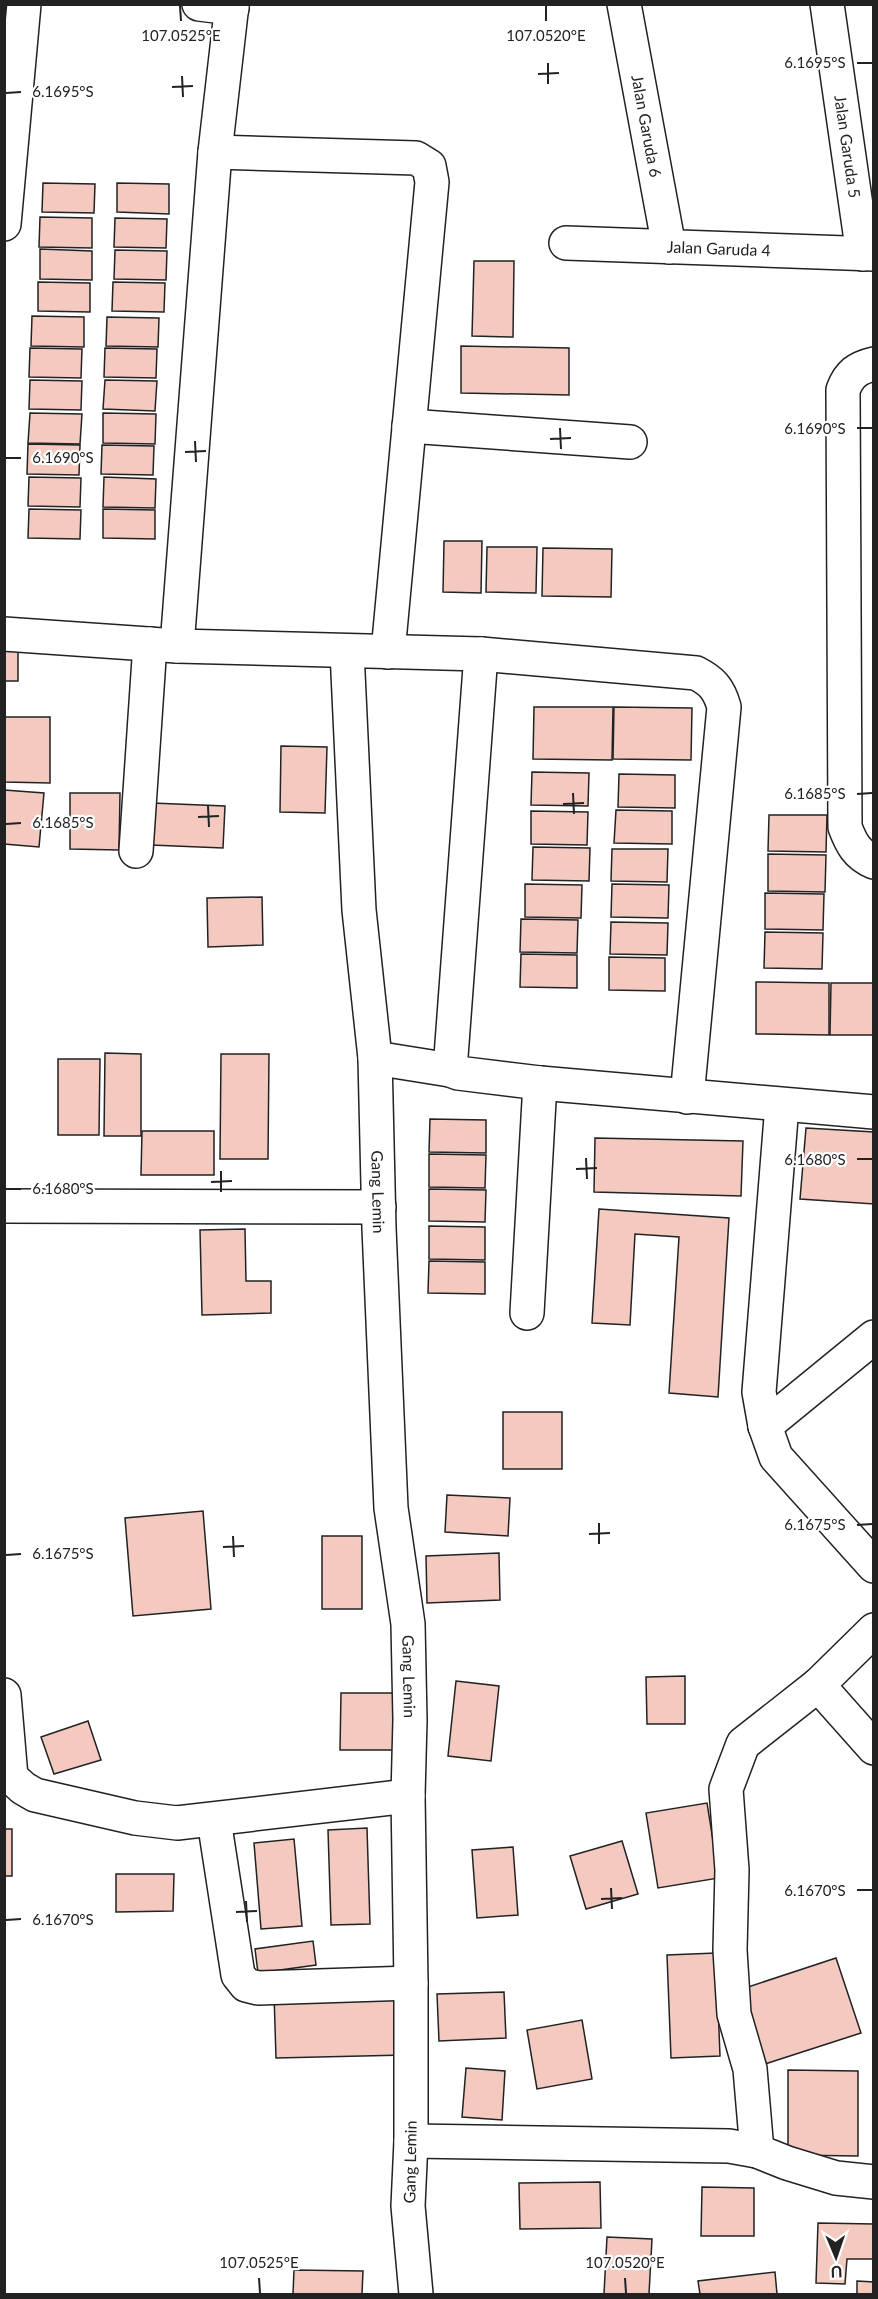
<svg xmlns="http://www.w3.org/2000/svg" width="878" height="2299" viewBox="0 0 878 2299" font-family="Lato,sans-serif">
<rect width="100%" height="100%" fill="#fff"/>
<g fill="#f3c9c0" stroke="#222" stroke-width="1.5">
<polygon points="43,183 95,184 94,213 42,212"/>
<polygon points="117,183 169,184 169,214 117,212"/>
<polygon points="40,217 92,218 92,248 39,247"/>
<polygon points="115,218 167,219 166,248 114,247"/>
<polygon points="40,249 92,251 92,280 40,279"/>
<polygon points="115,250 167,251 166,280 114,279"/>
<polygon points="474,261 514,261 513,337 472,336"/>
<polygon points="38,282 90,283 90,312 38,311"/>
<polygon points="113,282 165,283 164,312 112,311"/>
<polygon points="32,316 84,317 84,347 31,346"/>
<polygon points="107,317 159,318 158,347 106,346"/>
<polygon points="461,346 569,348 569,395 461,393"/>
<polygon points="30,348 82,349 81,378 29,377"/>
<polygon points="105,348 157,349 156,378 104,377"/>
<polygon points="30,380 82,381 81,410 29,409"/>
<polygon points="105,380 157,381 155,411 103,409"/>
<polygon points="30,413 82,414 80,444 28,443"/>
<polygon points="103,413 156,414 155,444 103,443"/>
<polygon points="28,444 80,445 79,475 27,474"/>
<polygon points="102,445 154,446 153,475 101,474"/>
<polygon points="29,477 81,478 80,507 28,506"/>
<polygon points="104,477 156,479 155,508 103,507"/>
<polygon points="29,509 81,510 80,539 28,538"/>
<polygon points="103,509 155,510 155,539 103,538"/>
<polygon points="444,541 482,541 481,593 443,592"/>
<polygon points="487,547 537,547 536,593 486,592"/>
<polygon points="543,548 612,549 611,597 542,596"/>
<rect x="4" y="639" width="14" height="42"/>
<polygon points="534,707 613,707 612,760 533,759"/>
<polygon points="614,707 692,708 691,760 613,759"/>
<polygon points="4,717 50,717 50,783 4,782"/>
<polygon points="281,746 327,747 325,813 280,812"/>
<polygon points="532,772 589,773 588,806 531,805"/>
<polygon points="619,774 675,775 675,808 618,807"/>
<polygon points="4,790 44,793 39,847 4,844"/>
<polygon points="70,793 120,793 119,850 70,849"/>
<polygon points="152,803 225,806 223,848 151,845"/>
<polygon points="616,810 672,811 672,844 614,843"/>
<polygon points="531,811 588,812 587,845 531,844"/>
<polygon points="769,815 827,815 826,852 768,851"/>
<polygon points="533,847 590,848 589,881 532,880"/>
<polygon points="612,849 668,849 667,882 611,881"/>
<polygon points="768,854 826,855 825,892 768,891"/>
<polygon points="525,884 582,885 581,918 525,917"/>
<polygon points="612,884 669,885 668,918 611,917"/>
<polygon points="765,893 824,894 823,930 765,929"/>
<polygon points="262,897 263,945 208,947 207,898"/>
<polygon points="521,919 578,920 577,953 520,952"/>
<polygon points="611,922 668,923 667,955 610,954"/>
<polygon points="765,932 823,933 822,969 764,968"/>
<polygon points="521,954 577,955 577,988 520,987"/>
<polygon points="609,957 665,958 665,991 609,990"/>
<polygon points="756,982 829,983 829,1035 756,1034"/>
<polygon points="831,983 874,983 874,1035 830,1035"/>
<polygon points="105,1053 141,1054 141,1136 104,1136"/>
<polygon points="221,1054 269,1054 268,1159 220,1159"/>
<polygon points="58,1059 100,1059 99,1135 58,1135"/>
<polygon points="430,1119 486,1120 486,1153 429,1152"/>
<polygon points="806,1128 874,1132 874,1204 800,1199"/>
<polygon points="142,1131 214,1131 214,1175 141,1175"/>
<polygon points="595,1138 743,1141 741,1196 594,1192"/>
<polygon points="429,1154 486,1155 485,1188 429,1187"/>
<polygon points="429,1189 486,1190 485,1222 429,1221"/>
<polygon points="599,1209 729,1218 718,1397 669,1393 679,1237 635,1234 630,1325 592,1323"/>
<polygon points="429,1226 485,1227 485,1260 429,1259"/>
<polygon points="245,1229 246,1281 271,1281 271,1313 202,1315 200,1230"/>
<polygon points="429,1261 485,1262 485,1294 428,1293"/>
<rect x="503" y="1412" width="59" height="57"/>
<polygon points="447,1495 510,1498 508,1536 445,1532"/>
<polygon points="203,1511 211,1609 133,1616 125,1518"/>
<rect x="322" y="1536" width="40" height="73"/>
<polygon points="499,1553 500,1600 427,1603 426,1556"/>
<polygon points="685,1676 685,1724 647,1724 646,1677"/>
<polygon points="456,1681 499,1686 491,1761 448,1756"/>
<polygon points="341,1693 403,1693 403,1750 340,1750"/>
<polygon points="88,1721 101,1760 54,1774 41,1737"/>
<polygon points="707,1803 719,1878 658,1888 646,1813"/>
<polygon points="367,1828 370,1924 331,1925 328,1830"/>
<rect x="4" y="1829" width="8" height="47"/>
<polygon points="294,1839 302,1926 261,1929 254,1843"/>
<polygon points="622,1841 638,1894 586,1909 570,1856"/>
<polygon points="513,1847 518,1915 477,1918 472,1850"/>
<polygon points="116,1874 174,1874 173,1911 116,1912"/>
<polygon points="313,1941 316,1965 258,1973 255,1949"/>
<polygon points="716,1953 720,2056 671,2058 667,1955"/>
<polygon points="836,1958 861,2033 765,2064 742,1989"/>
<polygon points="404,1991 405,2055 276,2058 274,1994"/>
<polygon points="504,1992 506,2038 439,2041 437,1994"/>
<polygon points="582,2020 592,2079 537,2089 527,2030"/>
<polygon points="466,2068 505,2071 502,2120 462,2117"/>
<polygon points="788,2070 858,2071 858,2156 788,2155"/>
<polygon points="600,2182 601,2228 520,2229 519,2183"/>
<polygon points="702,2187 754,2188 754,2236 701,2236"/>
<polygon points="818,2223 874,2224 874,2259 847,2259 845,2284 816,2283"/>
<polygon points="607,2237 652,2239 649,2294 604,2294"/>
<polygon points="294,2270 363,2271 362,2294 293,2294"/>
<polygon points="775,2272 777,2294 700,2294 698,2281"/>
<polygon points="857,2281 874,2282 874,2294 857,2294"/>
</g>
<g fill="none" stroke-linecap="round" stroke-linejoin="round">
<defs>
<g id="street">
<polyline points="199,4 232,8"/>
<path id="s1" d="M 624,4 L 669,247"/>
<path id="s2" d="M 827,4 L 863,254"/>
<polyline points="215,152 416,158 429,166 432,182 388,652"/>
<polyline points="4,224 24,4"/>
<path id="s3" d="M 566,243 L 874,254"/>
<path d="M 874,364 C 857,368 849,374 843,390 L 845,827 C 851,843 857,855 874,862"/>
<polyline points="409,426 630,442"/>
<path d="M 4,634 L 177,646 L 481,654 L 696,673 C 712,681 719,689 724,707 L 687,1097"/>
<polyline points="177,646 215,152 232,4"/>
<polyline points="347,651 359,910 375,1058 450,1070"/>
<polyline points="481,654 450,1070 458,1073 540,1083 874,1112"/>
<polyline points="136,851 150,644"/>
<path id="s4" d="M 375,1058 L 379,1228 L 391,1508 L 408,1624 L 410,1720 L 408,1796 L 411,1983 L 411,2141 L 408,2206 L 416,2294"/>
<polyline points="782,1105 759,1392 765,1426 776,1457 874,1566"/>
<polyline points="4,1206 379,1207"/>
<polyline points="527,1313 540,1083"/>
<polyline points="765,1426 874,1337"/>
<polyline points="874,1630 818,1685 874,1748"/>
<polyline points="4,1695 11,1777 23,1788 35,1795 135,1818 177,1823 408,1796"/>
<polyline points="214,1820 238,1975 246,1985 258,1988 411,1983"/>
<polyline points="411,2141 729,2146 757,2151 787,2163 836,2178 874,2182"/>
<polyline points="757,2151 750,2069 734,2014 730,1950 732,1870 726,1789 743,1744 818,1685"/>
</g>
</defs>
<use href="#street" stroke="#222" stroke-width="36"/>
<use href="#street" stroke="#fff" stroke-width="33"/>
</g>
<path fill="none" stroke="#222" stroke-width="2" d="M 180,6 L 181,21M 546,6 L 546,21M 548,63 L 548,84M 857,63 L 872,63M 538,74 L 559,73M 182,76 L 183,97M 172,87 L 193,86M 6,93 L 21,92M 560,428 L 561,449M 857,428 L 872,428M 550,439 L 571,438M 195,441 L 196,462M 185,452 L 206,451M 6,458 L 21,458M 573,793 L 574,814M 857,794 L 872,793M 563,804 L 584,803M 208,806 L 209,827M 198,817 L 219,816M 6,824 L 21,823M 586,1158 L 587,1179M 857,1159 L 872,1159M 576,1169 L 597,1168M 221,1171 L 221,1192M 211,1182 L 232,1181M 6,1189 L 21,1189M 599,1523 L 599,1544M 857,1525 L 872,1524M 589,1534 L 610,1533M 233,1536 L 234,1557M 223,1547 L 244,1546M 6,1555 L 21,1554M 611,1888 L 612,1909M 857,1890 L 872,1890M 601,1899 L 622,1898M 246,1901 L 247,1922M 236,1912 L 257,1911M 6,1920 L 21,1919M 259,2278 L 260,2293M 625,2278 L 626,2293"/>
<g text-anchor="middle" stroke-width="4.5" stroke-linejoin="round" paint-order="stroke">
<g font-size="16" fill="#222" stroke="#fff">
<text dy="6" stroke="none"><textPath href="#s1" startOffset="124">Jalan Garuda 6</textPath></text>
<text dy="6" stroke="none"><textPath href="#s2" startOffset="144">Jalan Garuda 5</textPath></text>
<text dy="6" stroke="none"><textPath href="#s3" startOffset="153">Jalan Garuda 4</textPath></text>
<text dy="6" stroke="none"><textPath href="#s4" startOffset="134">Gang Lemin</textPath></text>
<text dy="6" stroke="none"><textPath href="#s4" startOffset="620">Gang Lemin</textPath></text>
<text transform="translate(410 2162) rotate(-89)" y="6">Gang Lemin</text>
</g>
</g>
<g font-size="15" text-anchor="middle" fill="#222" stroke="#fff" stroke-width="4.5" stroke-linejoin="round" paint-order="stroke">
<text x="181" y="41">107.0525°E</text>
<text x="546" y="41">107.0520°E</text>
<text x="815" y="68">6.1695°S</text>
<text x="63" y="97">6.1695°S</text>
<text x="815" y="434">6.1690°S</text>
<text x="63" y="463">6.1690°S</text>
<text x="815" y="799">6.1685°S</text>
<text x="63" y="828">6.1685°S</text>
<text x="815" y="1165">6.1680°S</text>
<text x="63" y="1194">6.1680°S</text>
<text x="815" y="1530">6.1675°S</text>
<text x="63" y="1559">6.1675°S</text>
<text x="815" y="1896">6.1670°S</text>
<text x="63" y="1925">6.1670°S</text>
<text x="259" y="2268">107.0525°E</text>
<text x="625" y="2268">107.0520°E</text>
</g>
<rect width="878" height="2299" fill="none" stroke="#222222" stroke-width="12"/>
<g transform="translate(836 2257) rotate(178)" stroke="#ffffff" stroke-width="4.5" paint-order="stroke">
<path d="M0-4.5L10 22L0 15L-10 22Z" fill="#222222"/>
<text y="-9" font-size="16" font-weight="bold" text-anchor="middle" fill="#222222">U</text>
</g>
</svg>
